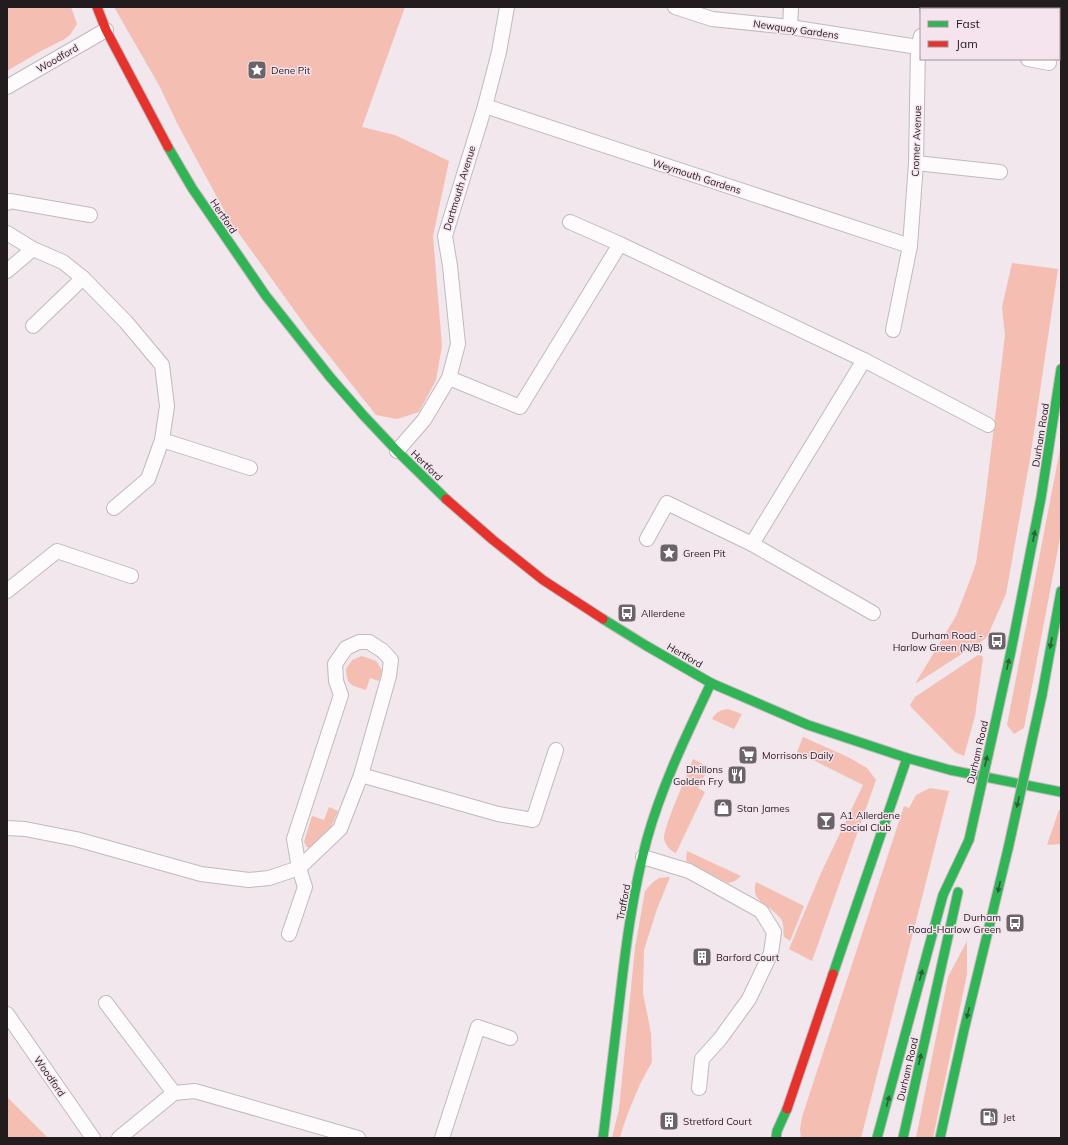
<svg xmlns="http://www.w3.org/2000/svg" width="1068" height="1145" viewBox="0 0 1068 1145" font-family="Mulish,sans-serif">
<rect width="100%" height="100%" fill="#f1e7ec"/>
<g fill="#f4beb3">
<polygon points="7,7 71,7 77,24 70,35 63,40 41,51 7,71"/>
<polygon points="114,7 405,7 362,127 395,135 449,161 433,236 442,346 436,380 419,412 397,419 376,415 307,328 230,221 178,125 160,87"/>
<polygon points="1012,263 1058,269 1030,459 1006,594 988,635 985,639 915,684 956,616 970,580 976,563 985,501 1005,335 1002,307"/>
<polygon points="1061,444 1061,533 1024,728 1014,734 1007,725"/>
<polygon points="978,655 982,656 983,658 975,716 964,756 955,752 911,707 910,705 915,697"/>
<path d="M 362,656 L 376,661 L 382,670 L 379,681 L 370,678 L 366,690 C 351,685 347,686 346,669 L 352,660 Z"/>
<path d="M 728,709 L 742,714 L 734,729 L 712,719 C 716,712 720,710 728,709 Z"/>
<polygon points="803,737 848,757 867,768 876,780 812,961 789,949 821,873 863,785 797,752"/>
<path d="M 693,759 L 709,767 L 698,788 L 705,792 L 676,853 C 671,852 665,844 664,839 C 663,828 688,773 693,759 Z"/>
<polygon points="930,788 949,791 861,1138 801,1138 800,1129 802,1117 904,806 909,808 916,795"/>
<polygon points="329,807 338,811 331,827 312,848 307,847 304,842 312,816 324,820"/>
<polygon points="1059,810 1061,810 1061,844 1047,845"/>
<polygon points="687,851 741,876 735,881 728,883 686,861"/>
<polygon points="670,877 657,909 644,950 643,993 651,1033 652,1062 640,1084 630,1108 623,1127 620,1138 612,1138 619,1109 635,948 645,891 652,883 659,878"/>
<path d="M 756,882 L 804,906 L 790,941 L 784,937 C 783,932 784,925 782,921 C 781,919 780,917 778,916 C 768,903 750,902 756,882 Z"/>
<polygon points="967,941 967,974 933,1138 916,1138 948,977"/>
<polygon points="7,1097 48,1138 7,1138"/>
</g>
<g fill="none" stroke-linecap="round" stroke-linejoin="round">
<defs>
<g id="street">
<polyline points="675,7 712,19 790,27 918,47"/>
<polyline points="927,9 928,7"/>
<polyline points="988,9 988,7"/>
<polyline points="790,27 791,7"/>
<polyline points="1028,59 1049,63"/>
<polyline points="7,87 106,30"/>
<polyline points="485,106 910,246"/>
<polyline points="916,163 1000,172"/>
<polyline points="7,203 10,201 90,215"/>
<polyline points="570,222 620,244 864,360 988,425"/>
<polyline points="7,233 33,249 63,262 83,278 126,322 162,365 167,406 162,440 148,479 114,508"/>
<polyline points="7,271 33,249"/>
<polyline points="33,326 83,278"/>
<polyline points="893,330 910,246 916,163 918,47 921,36"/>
<polyline points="449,378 520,407 620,244"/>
<polyline points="162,440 250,468"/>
<polyline points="397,451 424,420 449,378 458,344 450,266 445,236 485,106 499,52 507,7"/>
<polyline points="647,539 667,503 752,544 873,613"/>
<polyline points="752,544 864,360"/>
<polyline points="7,591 57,551 131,576"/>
<polyline points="361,775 498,814 533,820 556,750"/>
<polyline points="7,828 25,829 76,839 201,874 249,880 269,878 299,868 340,829 361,775 389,676 391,660 383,651 369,642 359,642 346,648 335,664 336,681 341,695 294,839 299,868 305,887 289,934"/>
<polyline points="643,857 689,871 761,911 774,932 771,953 749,999 720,1039 702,1059 699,1088"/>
<polyline points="106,1003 174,1093"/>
<polyline points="7,1014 93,1138"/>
<polyline points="119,1138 174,1093 195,1091 358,1138"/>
<polyline points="442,1138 478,1027 510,1038"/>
</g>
<g id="fast">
<polyline points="168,147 192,188 266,296 330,377 364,416 397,451 446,499"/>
<polyline points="603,619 645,645 711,683 808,725 907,758 950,770 1061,792"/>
<polyline points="1042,695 1061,591"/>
<polyline points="995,724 1011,651 1041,498 1061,369"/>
<polyline points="833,974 907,758"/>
<path d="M 603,1138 C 609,1091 614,1044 620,997 C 626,944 633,891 647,839 C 662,785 687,734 711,683"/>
<polyline points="776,1138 777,1131 787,1109"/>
<polyline points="877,1138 943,895 969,840"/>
<polyline points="903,1138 958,892"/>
<polyline points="940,1138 964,1030 1008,849"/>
</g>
<g id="jam">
<polyline points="97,7 106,30 168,147"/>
<polyline points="446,499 493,540 543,580 603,619"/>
<polyline points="787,1109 833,974"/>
</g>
</defs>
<use href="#street" stroke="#c1b9bd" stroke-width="16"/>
<use href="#fast" stroke="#c1b9bd" stroke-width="11"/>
<use href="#jam" stroke="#c1b9bd" stroke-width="11"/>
<use href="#street" stroke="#fdfbfc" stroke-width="14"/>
<use href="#fast" stroke="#30b455" stroke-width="9"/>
<use href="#jam" stroke="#e5322d" stroke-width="9"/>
<defs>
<g id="fast-bridge">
<polyline points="969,840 995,724"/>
<polyline points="1008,849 1042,695"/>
</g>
</defs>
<use href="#fast-bridge" stroke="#c2b2b6" stroke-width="11" stroke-linecap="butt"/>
<use href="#fast-bridge" stroke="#30b455" stroke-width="9"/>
</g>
<defs><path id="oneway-solid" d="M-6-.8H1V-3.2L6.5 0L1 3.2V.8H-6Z"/></defs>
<g fill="#286037">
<use href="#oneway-solid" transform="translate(1034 536) rotate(-79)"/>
<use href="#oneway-solid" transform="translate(1051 643) rotate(101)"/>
<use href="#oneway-solid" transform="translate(1008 664) rotate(-78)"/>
<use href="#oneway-solid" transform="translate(986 761) rotate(-77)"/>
<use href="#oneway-solid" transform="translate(1018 802) rotate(103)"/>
<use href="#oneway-solid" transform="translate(999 887) rotate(103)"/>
<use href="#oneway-solid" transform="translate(921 975) rotate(-75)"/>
<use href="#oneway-solid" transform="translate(968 1013) rotate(104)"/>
<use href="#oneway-solid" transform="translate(920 1059) rotate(-77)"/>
<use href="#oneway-solid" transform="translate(888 1101) rotate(-75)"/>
</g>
<defs>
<symbol id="sight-square" viewBox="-11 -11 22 22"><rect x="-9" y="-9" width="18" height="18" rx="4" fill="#6a6367" stroke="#f5e3ed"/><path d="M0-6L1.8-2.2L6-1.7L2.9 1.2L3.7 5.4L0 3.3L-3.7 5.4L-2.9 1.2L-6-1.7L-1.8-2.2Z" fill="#fff"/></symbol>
<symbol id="bus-square" viewBox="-11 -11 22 22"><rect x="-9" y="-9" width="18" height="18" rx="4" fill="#6a6367" stroke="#f5e3ed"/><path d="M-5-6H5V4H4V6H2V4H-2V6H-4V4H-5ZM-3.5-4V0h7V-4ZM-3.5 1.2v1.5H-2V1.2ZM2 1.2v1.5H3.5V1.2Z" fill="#fff"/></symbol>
<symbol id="supermarket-square" viewBox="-11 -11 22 22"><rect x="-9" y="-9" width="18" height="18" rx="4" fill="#6a6367" stroke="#f5e3ed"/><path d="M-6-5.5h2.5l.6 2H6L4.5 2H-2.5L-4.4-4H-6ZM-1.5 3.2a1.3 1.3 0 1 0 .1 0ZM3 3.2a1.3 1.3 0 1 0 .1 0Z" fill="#fff"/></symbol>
<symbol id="restaurant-square" viewBox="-11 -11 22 22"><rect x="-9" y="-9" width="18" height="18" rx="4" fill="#6a6367" stroke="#f5e3ed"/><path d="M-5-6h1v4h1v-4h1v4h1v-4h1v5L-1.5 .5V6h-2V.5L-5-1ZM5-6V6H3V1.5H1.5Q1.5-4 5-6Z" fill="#fff"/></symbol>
<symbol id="shop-square" viewBox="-11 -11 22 22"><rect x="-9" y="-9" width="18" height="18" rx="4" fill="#6a6367" stroke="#f5e3ed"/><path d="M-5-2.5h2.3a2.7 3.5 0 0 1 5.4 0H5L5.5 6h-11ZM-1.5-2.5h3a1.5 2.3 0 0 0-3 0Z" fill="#fff"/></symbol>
<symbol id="bar-square" viewBox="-11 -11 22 22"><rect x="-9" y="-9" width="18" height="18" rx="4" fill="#6a6367" stroke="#f5e3ed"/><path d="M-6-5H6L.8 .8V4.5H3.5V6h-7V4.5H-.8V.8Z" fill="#fff"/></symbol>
<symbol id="building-square" viewBox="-11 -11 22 22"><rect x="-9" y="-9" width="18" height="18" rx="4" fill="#6a6367" stroke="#f5e3ed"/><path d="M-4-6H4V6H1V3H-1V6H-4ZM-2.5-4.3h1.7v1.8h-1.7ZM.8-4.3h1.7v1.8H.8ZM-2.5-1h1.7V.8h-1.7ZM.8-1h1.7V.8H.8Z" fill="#fff"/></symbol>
<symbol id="fuel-square" viewBox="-11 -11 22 22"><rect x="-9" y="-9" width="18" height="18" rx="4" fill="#6a6367" stroke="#f5e3ed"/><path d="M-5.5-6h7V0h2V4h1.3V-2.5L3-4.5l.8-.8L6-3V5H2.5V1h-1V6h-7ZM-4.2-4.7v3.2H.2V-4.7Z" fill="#fff"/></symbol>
</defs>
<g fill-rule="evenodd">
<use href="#sight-square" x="246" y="59" width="22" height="22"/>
<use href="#sight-square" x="658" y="542" width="22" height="22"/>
<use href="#bus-square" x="616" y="602" width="22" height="22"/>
<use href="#bus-square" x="986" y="630" width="22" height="22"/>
<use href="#supermarket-square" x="737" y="744" width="22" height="22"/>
<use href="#restaurant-square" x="726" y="764" width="22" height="22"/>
<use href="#shop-square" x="712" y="797" width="22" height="22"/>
<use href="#bar-square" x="815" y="810" width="22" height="22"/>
<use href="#bus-square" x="1004" y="912" width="22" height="22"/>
<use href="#building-square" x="691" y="946" width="22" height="22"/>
<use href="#fuel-square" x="978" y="1106" width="22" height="22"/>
<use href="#building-square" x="658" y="1110" width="22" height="22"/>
</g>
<g text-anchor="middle" stroke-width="3" stroke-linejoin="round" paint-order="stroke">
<g font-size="10" fill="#221c1f" stroke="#f5e3ed">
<text transform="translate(796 29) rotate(8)" y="4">Newquay Gardens</text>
<text transform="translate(57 58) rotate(-30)" y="4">Woodford</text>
<text transform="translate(916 141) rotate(-88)" y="4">Cromer Avenue</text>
<text transform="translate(697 176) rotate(18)" y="4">Weymouth Gardens</text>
<text transform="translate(459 188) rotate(-73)" y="4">Dartmouth Avenue</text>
<text transform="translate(224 216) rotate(56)" y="4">Hertford</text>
<text transform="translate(1040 435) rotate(-81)" y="4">Durham Road</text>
<text transform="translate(427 465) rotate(44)" y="4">Hertford</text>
<text transform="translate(685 655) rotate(30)" y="4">Hertford</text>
<text transform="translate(977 752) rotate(-77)" y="4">Durham Road</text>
<text transform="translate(623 902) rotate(-79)" y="4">Trafford</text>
<text transform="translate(907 1069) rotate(-77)" y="4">Durham Road</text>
<text transform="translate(50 1076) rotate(55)" y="4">Woodford</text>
</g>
<g font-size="10" fill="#221c1f" stroke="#f5e3ed" text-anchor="start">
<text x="271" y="74">Dene Pit</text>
<text x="683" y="557">Green Pit</text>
<text x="641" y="617">Allerdene</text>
<text x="983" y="639" text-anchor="end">Durham Road -<tspan x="983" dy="12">Harlow Green (N/B)</tspan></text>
<text x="762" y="759">Morrisons Daily</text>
<text x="723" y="773" text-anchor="end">Dhillons<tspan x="723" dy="12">Golden Fry</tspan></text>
<text x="737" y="812">Stan James</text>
<text x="840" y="819">A1 Allerdene<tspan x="840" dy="12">Social Club</tspan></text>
<text x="1001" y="921" text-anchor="end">Durham<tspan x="1001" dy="12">Road-Harlow Green</tspan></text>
<text x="716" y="961">Barford Court</text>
<text x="1003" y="1121">Jet</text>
<text x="683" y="1125">Stretford Court</text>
</g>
</g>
<rect width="1068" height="1145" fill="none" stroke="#221c1f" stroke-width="16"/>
<rect x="920" y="8" width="140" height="52" fill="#f5e3ed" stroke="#a1939b"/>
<rect x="928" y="21" width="20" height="6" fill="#30b455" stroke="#a1939b"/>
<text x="956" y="28" font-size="12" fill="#221c1f">Fast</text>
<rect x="928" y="41" width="20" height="6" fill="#e5322d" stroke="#a1939b"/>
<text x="956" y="48" font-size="12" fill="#221c1f">Jam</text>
</svg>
